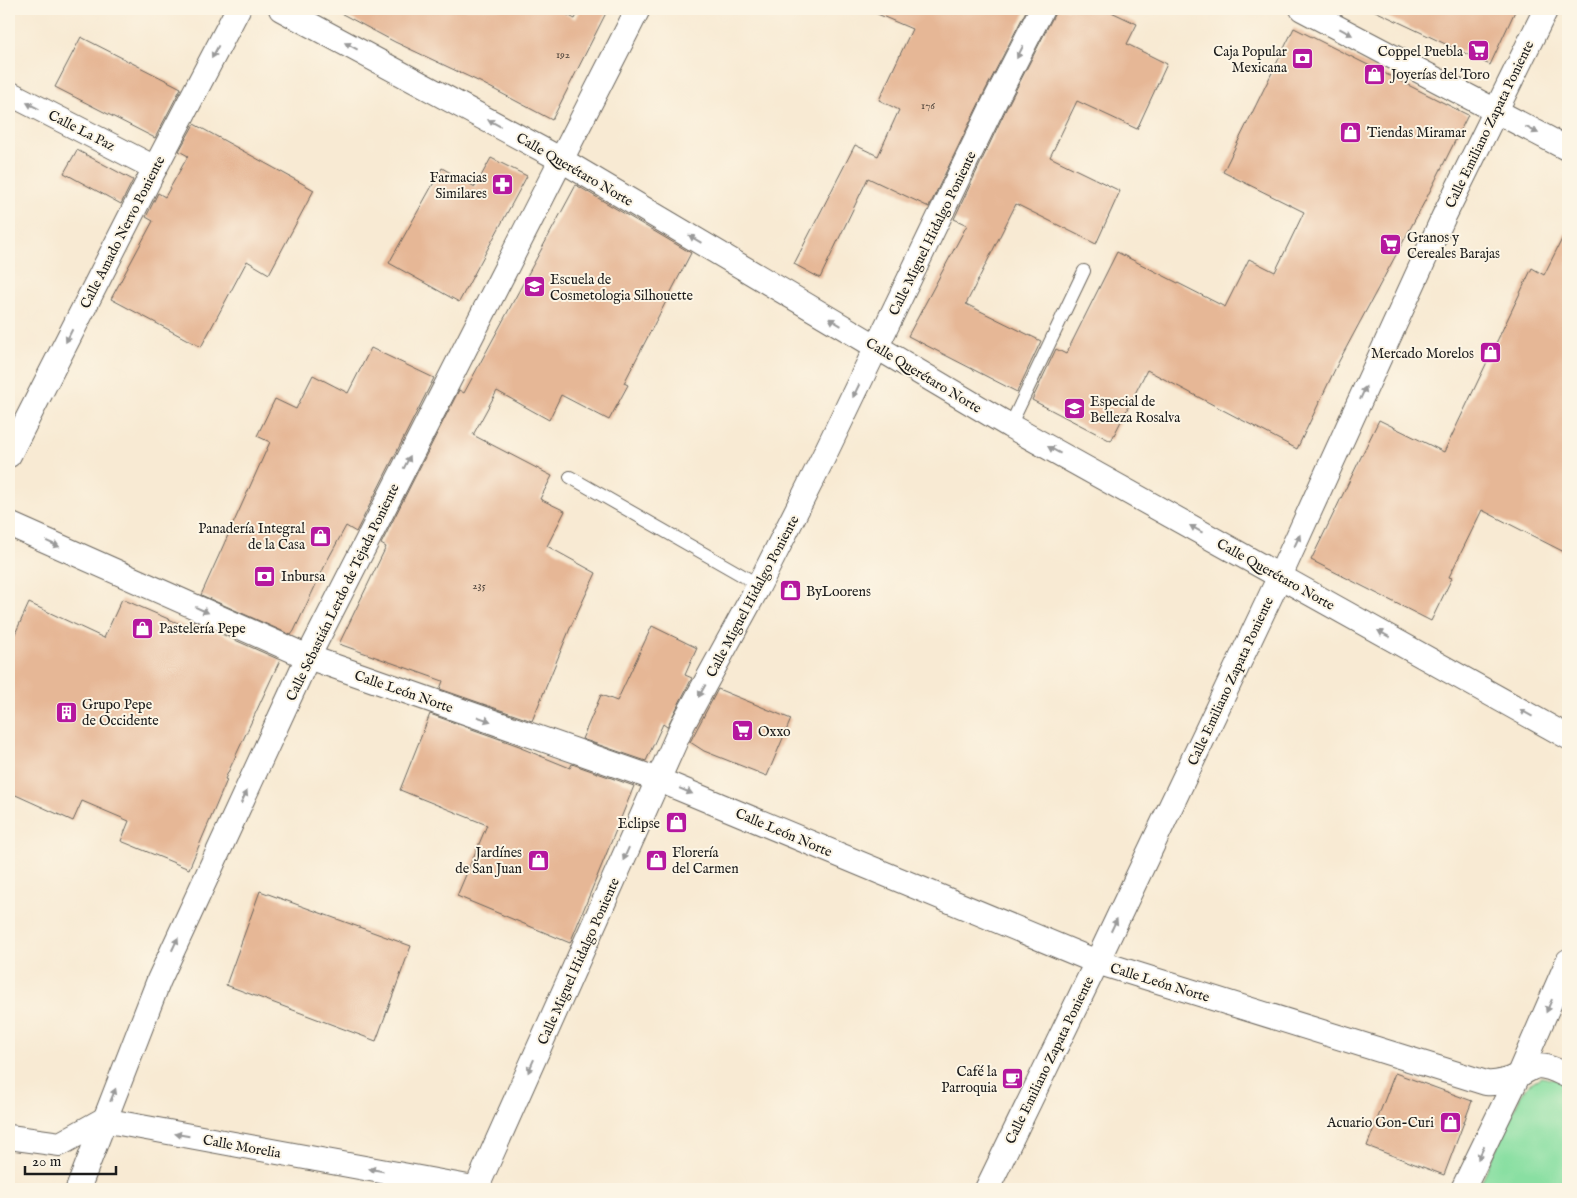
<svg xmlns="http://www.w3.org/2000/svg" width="1577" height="1198" viewBox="0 0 1577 1198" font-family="'IM FELL English',serif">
<rect width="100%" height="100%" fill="#fcf5e5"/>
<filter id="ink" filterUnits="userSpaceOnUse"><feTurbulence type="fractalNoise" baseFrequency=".02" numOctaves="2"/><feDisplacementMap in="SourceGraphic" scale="10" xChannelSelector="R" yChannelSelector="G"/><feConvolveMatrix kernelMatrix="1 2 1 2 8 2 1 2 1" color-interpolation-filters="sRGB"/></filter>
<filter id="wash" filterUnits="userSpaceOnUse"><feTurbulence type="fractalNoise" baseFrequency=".0096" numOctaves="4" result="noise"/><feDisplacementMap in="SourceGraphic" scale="20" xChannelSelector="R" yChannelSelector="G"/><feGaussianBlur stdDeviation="1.12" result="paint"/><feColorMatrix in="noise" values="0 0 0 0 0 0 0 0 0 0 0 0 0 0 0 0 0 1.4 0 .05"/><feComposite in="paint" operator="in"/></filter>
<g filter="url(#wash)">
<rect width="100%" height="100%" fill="#f8ead3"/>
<polygon fill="#89dfa2" stroke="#527e5f" points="1541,1077 1568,1082 1568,1189 1478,1189 1520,1097 1529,1084"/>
<g id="blocks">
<g fill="#e6b796">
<polygon points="333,9 556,9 575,19 580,9 608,9 552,120 480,82 395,42"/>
<polygon points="866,9 1027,9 984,93 929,207 868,178 820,278 794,264 855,145 878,156 899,110 879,100 912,29"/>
<polygon points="1056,9 1105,9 1137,24 1127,44 1167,64 1137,129 1077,101 1050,157 1120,191 1096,244 1016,204 966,304 1041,341 1017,392 908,336 967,225 954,219 1008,105 1054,15"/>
<polygon points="1371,9 1516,9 1490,65"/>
<polygon points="1294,28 1468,115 1426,199 1338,363 1297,449 1147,370 1111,441 1032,400 1056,349 1066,354 1117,252 1225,307 1249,259 1275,272 1304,212 1223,172"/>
<polygon points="81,37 181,88 155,138 55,87"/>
<polygon points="194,124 314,190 269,274 247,261 201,347 111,299 153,221 146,217 158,193 165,197 188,156 179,151"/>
<polygon points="77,150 133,180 121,204 64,173"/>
<polygon points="491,158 527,176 459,302 389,263 442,168 475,187"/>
<polygon points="576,185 691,253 624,383 628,385 609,420 561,395 549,420 497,391 473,435 552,476 540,499 565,511 547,546 596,573 571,626 532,721 440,689 443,681 339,644 386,547 381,544 459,390 464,393"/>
<polygon points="1568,227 1568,554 1482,510 1449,577 1452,578 1431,621 1311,560 1379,420 1444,452 1532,268 1544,275"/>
<polygon points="371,348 434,378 356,532 346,526 327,561 294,631 291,635 201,595 270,442 257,436 275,399 296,409 313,375 348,393"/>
<polygon points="122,599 187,627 190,620 280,660 225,779 227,780 189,869 121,841 129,821 82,801 73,821 9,792 9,647 29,603 104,638"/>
<polygon points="652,626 697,648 685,675 692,678 667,727 663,724 646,761 582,739 601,695 617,701"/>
<polygon points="718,689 791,719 767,776 704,751 690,742"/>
<polygon points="430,714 522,747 521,748 570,768 572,764 634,786 570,943 457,896 487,825 400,790"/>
<polygon points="260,891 411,946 376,1041 226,985"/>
<polygon points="1395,1073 1472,1101 1444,1175 1367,1146"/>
</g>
</g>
</g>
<g filter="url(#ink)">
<use href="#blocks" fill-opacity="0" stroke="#69645c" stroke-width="1"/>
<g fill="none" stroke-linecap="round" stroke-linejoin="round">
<defs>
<g id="service">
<polyline points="1010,426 1084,271"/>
<polyline points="570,477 759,585"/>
</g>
<g id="minor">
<polyline points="281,9 560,159 1010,426 1568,737"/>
<polyline points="1302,9 1568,149"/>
<polyline points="9,93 155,168"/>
<polyline points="9,455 155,168 238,9"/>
<path d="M 9,524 L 308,657 L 659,780 L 1097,962 L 1486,1083 C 1497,1084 1507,1081 1517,1076 C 1524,1073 1530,1067 1538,1066 C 1549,1066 1559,1072 1568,1076"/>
<polyline points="9,1137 60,1144 103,1120 479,1189"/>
<polyline points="78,1189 159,980 308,657 638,9"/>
<polyline points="476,1189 683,724 759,585 823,458 996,99 1042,9"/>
<polyline points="987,1189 1097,962 1280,576 1444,216 1546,9"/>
<polyline points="1463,1189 1518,1076 1568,961"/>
</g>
</defs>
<use href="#service" stroke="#69645c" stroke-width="14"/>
<use href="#minor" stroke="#69645c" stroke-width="26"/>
<use href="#service" stroke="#fff" stroke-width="12"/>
<use href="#minor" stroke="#fff" stroke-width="24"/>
</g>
<defs><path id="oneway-solid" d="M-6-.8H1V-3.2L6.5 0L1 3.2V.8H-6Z" transform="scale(1.25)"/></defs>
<g fill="#999">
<use href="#oneway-solid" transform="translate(1346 32) rotate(28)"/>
<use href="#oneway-solid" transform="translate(351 46) rotate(-152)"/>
<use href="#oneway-solid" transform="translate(215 52) rotate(118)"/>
<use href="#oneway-solid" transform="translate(1020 52) rotate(117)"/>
<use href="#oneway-solid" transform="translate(33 106) rotate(-153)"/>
<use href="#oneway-solid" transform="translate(494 123) rotate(-152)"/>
<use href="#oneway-solid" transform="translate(1532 130) rotate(27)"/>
<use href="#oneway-solid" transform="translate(695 239) rotate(-149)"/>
<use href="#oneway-solid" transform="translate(835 322) rotate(-149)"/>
<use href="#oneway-solid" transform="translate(69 336) rotate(117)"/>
<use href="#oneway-solid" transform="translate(856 391) rotate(116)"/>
<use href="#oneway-solid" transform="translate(1363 393) rotate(-66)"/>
<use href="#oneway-solid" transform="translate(1054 450) rotate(-151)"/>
<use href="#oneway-solid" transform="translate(407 462) rotate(-63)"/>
<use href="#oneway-solid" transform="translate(1196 529) rotate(-151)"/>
<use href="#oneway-solid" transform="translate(1297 541) rotate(-65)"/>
<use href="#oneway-solid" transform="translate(53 544) rotate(24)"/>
<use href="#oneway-solid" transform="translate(202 610) rotate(24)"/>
<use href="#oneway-solid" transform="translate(1384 634) rotate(-151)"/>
<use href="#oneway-solid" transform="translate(702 691) rotate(119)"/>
<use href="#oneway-solid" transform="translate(1526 713) rotate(-151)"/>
<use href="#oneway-solid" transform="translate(484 719) rotate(19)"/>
<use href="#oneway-solid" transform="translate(686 791) rotate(23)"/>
<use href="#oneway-solid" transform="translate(244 797) rotate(-65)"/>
<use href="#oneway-solid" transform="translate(626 854) rotate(114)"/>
<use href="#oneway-solid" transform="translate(1114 925) rotate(-65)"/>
<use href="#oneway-solid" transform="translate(175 944) rotate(-65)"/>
<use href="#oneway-solid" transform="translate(1549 1006) rotate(114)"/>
<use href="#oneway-solid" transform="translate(531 1066) rotate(114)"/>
<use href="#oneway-solid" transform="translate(113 1095) rotate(-68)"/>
<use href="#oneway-solid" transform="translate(182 1135) rotate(-170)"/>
<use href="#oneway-solid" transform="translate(1481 1153) rotate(116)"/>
<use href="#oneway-solid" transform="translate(376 1170) rotate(-170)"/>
</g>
</g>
<defs>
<symbol id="supermarket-square" viewBox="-11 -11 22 22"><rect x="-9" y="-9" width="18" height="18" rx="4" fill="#b5179e" stroke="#fcf5e5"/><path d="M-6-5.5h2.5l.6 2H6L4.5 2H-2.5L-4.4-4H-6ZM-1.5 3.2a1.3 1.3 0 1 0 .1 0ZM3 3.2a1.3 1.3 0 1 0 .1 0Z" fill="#fff"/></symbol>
<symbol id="bank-square" viewBox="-11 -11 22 22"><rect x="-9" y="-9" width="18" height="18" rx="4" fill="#b5179e" stroke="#fcf5e5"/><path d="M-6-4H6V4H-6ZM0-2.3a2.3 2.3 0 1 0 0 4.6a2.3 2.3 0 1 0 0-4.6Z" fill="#fff"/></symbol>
<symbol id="shop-square" viewBox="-11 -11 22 22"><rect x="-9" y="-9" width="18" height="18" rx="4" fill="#b5179e" stroke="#fcf5e5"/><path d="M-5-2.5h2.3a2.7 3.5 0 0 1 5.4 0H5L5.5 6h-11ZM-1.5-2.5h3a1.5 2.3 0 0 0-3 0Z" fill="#fff"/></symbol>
<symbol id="pharmacy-square" viewBox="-11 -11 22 22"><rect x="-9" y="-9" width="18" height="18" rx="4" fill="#b5179e" stroke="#fcf5e5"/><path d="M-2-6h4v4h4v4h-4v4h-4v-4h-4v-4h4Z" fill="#fff"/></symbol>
<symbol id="university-square" viewBox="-11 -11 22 22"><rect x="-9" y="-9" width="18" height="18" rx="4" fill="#b5179e" stroke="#fcf5e5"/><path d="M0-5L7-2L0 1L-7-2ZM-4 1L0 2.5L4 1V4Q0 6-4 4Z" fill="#fff"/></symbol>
<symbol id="building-square" viewBox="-11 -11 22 22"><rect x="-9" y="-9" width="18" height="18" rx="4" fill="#b5179e" stroke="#fcf5e5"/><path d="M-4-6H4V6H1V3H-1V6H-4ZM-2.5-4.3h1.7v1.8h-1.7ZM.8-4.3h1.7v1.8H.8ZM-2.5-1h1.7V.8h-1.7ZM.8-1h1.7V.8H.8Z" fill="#fff"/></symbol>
<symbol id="cafe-square" viewBox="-11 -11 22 22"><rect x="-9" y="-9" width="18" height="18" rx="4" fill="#b5179e" stroke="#fcf5e5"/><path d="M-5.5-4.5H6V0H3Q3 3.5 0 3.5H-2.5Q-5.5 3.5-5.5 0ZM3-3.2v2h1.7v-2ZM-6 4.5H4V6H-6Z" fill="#fff"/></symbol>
</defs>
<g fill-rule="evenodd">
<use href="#supermarket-square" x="1466" y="38" width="25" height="25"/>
<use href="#bank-square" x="1290" y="46" width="25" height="25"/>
<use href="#shop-square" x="1362" y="62" width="25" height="25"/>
<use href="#shop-square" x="1338" y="120" width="25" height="25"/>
<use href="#pharmacy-square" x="490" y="172" width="25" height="25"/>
<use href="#supermarket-square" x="1378" y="232" width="25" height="25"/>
<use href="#university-square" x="522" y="274" width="25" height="25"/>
<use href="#shop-square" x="1478" y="340" width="25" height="25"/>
<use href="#university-square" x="1062" y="396" width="25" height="25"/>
<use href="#shop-square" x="308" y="524" width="25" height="25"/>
<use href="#bank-square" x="252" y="564" width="25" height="25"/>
<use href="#shop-square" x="778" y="578" width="25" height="25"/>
<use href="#shop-square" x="130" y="616" width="25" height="25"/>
<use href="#building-square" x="54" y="700" width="25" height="25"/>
<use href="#supermarket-square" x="730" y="718" width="25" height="25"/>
<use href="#shop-square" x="664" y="810" width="25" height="25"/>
<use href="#shop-square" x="526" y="848" width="25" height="25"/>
<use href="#shop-square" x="644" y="848" width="25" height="25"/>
<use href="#cafe-square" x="1000" y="1066" width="25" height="25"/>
<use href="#shop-square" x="1438" y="1110" width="25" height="25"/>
</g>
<g text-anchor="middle" stroke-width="4" stroke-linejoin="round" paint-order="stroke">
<g font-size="11" fill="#4e433a">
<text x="563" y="58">192</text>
<text x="928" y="109">176</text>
<text x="479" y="589">235</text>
</g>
<g font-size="14" fill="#1c1c1c" stroke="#fcf5e5" text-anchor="start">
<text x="1287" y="56" text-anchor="end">Caja Popular<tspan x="1287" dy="16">Mexicana</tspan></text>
<text x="1463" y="56" text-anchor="end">Coppel Puebla</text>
<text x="1391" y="79">Joyerías del Toro</text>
<text x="1367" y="137">Tiendas Miramar</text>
<text x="487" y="182" text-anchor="end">Farmacias<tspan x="487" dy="16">Similares</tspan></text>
<text x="1407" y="242">Granos y<tspan x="1407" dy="16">Cereales Barajas</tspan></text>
<text x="550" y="284">Escuela de<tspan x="550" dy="16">Cosmetologia Silhouette</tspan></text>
<text x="1474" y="358" text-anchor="end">Mercado Morelos</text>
<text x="1090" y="406">Especial de<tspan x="1090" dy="16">Belleza Rosalva</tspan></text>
<text x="305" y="533" text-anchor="end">Panadería Integral<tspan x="305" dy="16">de la Casa</tspan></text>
<text x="281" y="581">Inbursa</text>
<text x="806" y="596">ByLoorens</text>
<text x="159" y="633">Pastelería Pepe</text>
<text x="82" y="709">Grupo Pepe<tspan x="82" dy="16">de Occidente</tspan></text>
<text x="758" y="736">Oxxo</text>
<text x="660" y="828" text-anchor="end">Eclipse</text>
<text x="522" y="857" text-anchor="end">Jardínes<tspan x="522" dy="16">de San Juan</tspan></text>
<text x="672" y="857">Florería<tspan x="672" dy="16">del Carmen</tspan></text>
<text x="997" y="1076" text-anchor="end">Café la<tspan x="997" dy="16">Parroquia</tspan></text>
<text x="1434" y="1127" text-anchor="end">Acuario Gon-Curi</text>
</g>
<g font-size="14" fill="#1c1c1c" stroke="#fcf5e5">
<text transform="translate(1489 124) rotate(-64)" y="5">Calle Emiliano Zapata Poniente</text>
<text transform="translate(82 130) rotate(27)" y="5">Calle La Paz</text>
<text transform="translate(575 169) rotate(30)" y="5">Calle Querétaro Norte</text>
<text transform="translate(122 232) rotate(-63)" y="5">Calle Amado Nervo Poniente</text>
<text transform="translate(932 233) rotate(-64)" y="5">Calle Miguel Hidalgo Poniente</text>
<text transform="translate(924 375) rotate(31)" y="5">Calle Querétaro Norte</text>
<text transform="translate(1276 574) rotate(29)" y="5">Calle Querétaro Norte</text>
<text transform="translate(342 592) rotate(-64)" y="5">Calle Sebastián Lerdo de Tejada Poniente</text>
<text transform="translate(752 596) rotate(-62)" y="5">Calle Miguel Hidalgo Poniente</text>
<text transform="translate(1230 681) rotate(-65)" y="5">Calle Emiliano Zapata Poniente</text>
<text transform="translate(404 691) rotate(19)" y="5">Calle León Norte</text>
<text transform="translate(784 832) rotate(23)" y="5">Calle León Norte</text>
<text transform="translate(578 961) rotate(-66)" y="5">Calle Miguel Hidalgo Poniente</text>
<text transform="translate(1160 982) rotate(17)" y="5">Calle León Norte</text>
<text transform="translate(1049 1060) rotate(-64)" y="5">Calle Emiliano Zapata Poniente</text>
<text transform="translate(242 1146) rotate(10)" y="5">Calle Morelia</text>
</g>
</g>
<rect width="1577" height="1198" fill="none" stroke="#fcf5e5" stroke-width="30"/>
<path d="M25 1166v8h91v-8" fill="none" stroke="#1c1c1c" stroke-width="2.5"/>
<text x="32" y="1166" font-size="15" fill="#1c1c1c" stroke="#fcf5e5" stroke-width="4" paint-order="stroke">20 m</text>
</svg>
